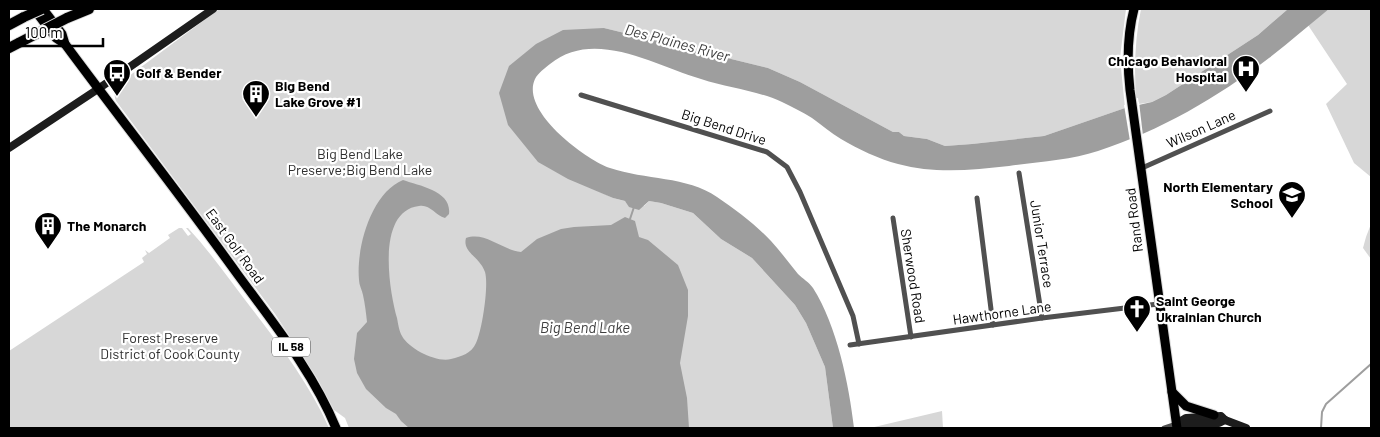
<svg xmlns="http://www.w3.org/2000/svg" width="1380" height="437" viewBox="0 0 1380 437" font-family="Barlow,sans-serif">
<rect width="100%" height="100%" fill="#fff"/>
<g fill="#d7d7d7">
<path d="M 219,9 L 1126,9 L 1120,58 L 1125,108 L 1044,136 L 972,144 L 945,146 L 927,139 L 904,136 L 899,132 L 893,132 L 800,82 L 768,68 L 604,28 L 499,93 L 594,189 L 613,198 L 644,206 L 649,201 L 661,203 L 693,213 L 721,239 L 752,258 L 795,305 L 806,323 L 825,367 L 833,428 L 349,428 L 345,418 L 334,410 L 317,378 L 275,314 L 116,101 C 113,93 115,88 121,82 Z"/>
<path d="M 1141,9 L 1288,9 L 1258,35 L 1166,95 L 1152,102 L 1139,104 L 1138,98 L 1136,98 C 1134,68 1135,38 1141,9 Z"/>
<polygon points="1329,9 1371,9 1371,177 1354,163 1326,104 1347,84 1308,25"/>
<polygon points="1371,224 1371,259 1363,248 1366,237"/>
<path d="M 179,228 L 182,228 L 188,236 L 191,234 L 186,228 L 188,228 C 212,254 231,282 252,309 C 281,347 310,385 329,428 L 9,428 L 9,351 L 144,262 L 142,258 L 147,254 L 145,250 L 149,253 L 170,238 L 168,235 Z"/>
<polygon points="942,411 943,428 870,428"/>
</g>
<g fill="#9e9e9e">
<path d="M 1288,9 L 1329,9 C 1309,25 1290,42 1269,58 C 1218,97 1160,131 1098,151 C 1071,160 1038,162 1009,166 C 972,170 935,174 898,164 C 879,159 858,149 841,139 C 831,133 822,125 812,118 C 803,112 792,107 782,102 C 756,90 728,88 701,79 C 654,65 594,28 550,64 C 545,68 538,73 535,79 C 520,111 585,159 610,168 C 645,180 687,176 717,197 C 736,210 756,225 771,241 C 781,252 789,263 798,274 C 803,279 809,282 813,288 C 837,326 849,384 854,428 L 833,428 L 825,367 L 806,323 L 795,305 L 752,258 L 721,239 L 693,213 L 661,203 L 649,201 L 639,210 L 629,207 L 625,201 L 613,198 L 568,179 L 538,162 L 508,125 L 499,93 L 509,66 L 536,44 L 563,30 L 604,28 L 768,68 L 800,82 L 893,132 L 899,132 L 904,136 L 927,139 L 945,146 L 972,144 L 1044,136 L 1125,108 L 1152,102 L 1166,95 L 1258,35 Z"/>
<path d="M 403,180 C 420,186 452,191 449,214 L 445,218 C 435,215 430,204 419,206 C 376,211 389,290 397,318 C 398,323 399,331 402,336 C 409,349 437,363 451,359 C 462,356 471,354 476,343 C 482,331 489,285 485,272 C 480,257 462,252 466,238 C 485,231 502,250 521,252 L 537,239 L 561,229 L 574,227 L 611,225 L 625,217 L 635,221 L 639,237 L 648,240 L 678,265 L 688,290 L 688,316 L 680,363 L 687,398 L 689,428 L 409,428 L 401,421 L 396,414 L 386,408 L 366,389 L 357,373 L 354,359 L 357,333 L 367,322 C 366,313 365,304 363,295 C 362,290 359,285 359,280 C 356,248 371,193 403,180 Z"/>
</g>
<polygon fill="#fff" points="1139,102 1143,136 1130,141 1124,105"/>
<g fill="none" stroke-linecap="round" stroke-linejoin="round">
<g stroke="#9e9e9e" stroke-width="2">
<polyline points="630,219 634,207"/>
<polyline points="1321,428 1322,412 1326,404 1371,364"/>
</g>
<defs>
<g id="primary">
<polyline points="34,9 56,38 65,44"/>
<path d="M 43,9 L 62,34 L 65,44 C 122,121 182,197 238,275 C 274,324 313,372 336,428"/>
<path d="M 1134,9 C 1127,36 1127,63 1130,90 L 1177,428"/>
<polyline points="1172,392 1186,406 1214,415"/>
</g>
<g id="highway">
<polyline points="67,18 89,9"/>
<polyline points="9,25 24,17"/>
<polyline points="9,48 36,34"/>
</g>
</defs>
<use href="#primary" stroke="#dbdbdb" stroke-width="11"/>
<use href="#highway" stroke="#dbdbdb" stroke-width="12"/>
<g stroke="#505050" stroke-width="5">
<polyline points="581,95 767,152 787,167 800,192 853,316 859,344"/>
<polyline points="1142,168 1270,111"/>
<polyline points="1019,173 1042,318"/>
<polyline points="977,198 993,325"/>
<polyline points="893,218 911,337"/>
<polyline points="850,345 1042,318 1158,304"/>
<polyline points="1164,428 1176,424"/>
</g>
<g stroke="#1d1d1d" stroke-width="8">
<polyline points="9,148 98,89 213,9"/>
<polyline points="1176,424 1186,418 1221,416 1225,420 1246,428"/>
<polyline points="1176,424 1219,423 1225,420"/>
</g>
<use href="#primary" stroke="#000" stroke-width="9"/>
<use href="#highway" stroke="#000" stroke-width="10"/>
<defs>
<g id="highway-bridge">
<polyline points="24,17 42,9"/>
<polyline points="36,34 67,18"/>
</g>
</defs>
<use href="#highway-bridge" stroke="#dbdbdb" stroke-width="12" stroke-linecap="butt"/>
<use href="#highway-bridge" stroke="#000" stroke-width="10"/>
</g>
<defs>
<symbol id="hospital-pin" viewBox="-11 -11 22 30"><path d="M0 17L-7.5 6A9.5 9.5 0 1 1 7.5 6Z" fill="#000" stroke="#fff"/><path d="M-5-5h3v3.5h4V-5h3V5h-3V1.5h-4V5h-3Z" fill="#fff"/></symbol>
<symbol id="bus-pin" viewBox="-11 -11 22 30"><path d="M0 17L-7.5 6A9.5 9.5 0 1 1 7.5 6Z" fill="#000" stroke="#fff"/><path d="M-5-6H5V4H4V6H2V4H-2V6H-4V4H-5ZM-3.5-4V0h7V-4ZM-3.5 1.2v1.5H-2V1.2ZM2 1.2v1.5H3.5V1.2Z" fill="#fff"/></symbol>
<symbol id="building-pin" viewBox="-11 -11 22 30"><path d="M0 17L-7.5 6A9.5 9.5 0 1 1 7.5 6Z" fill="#000" stroke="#fff"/><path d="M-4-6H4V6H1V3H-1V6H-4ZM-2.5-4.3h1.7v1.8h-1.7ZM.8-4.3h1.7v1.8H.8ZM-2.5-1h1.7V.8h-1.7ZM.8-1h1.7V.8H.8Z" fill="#fff"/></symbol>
<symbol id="school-pin" viewBox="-11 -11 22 30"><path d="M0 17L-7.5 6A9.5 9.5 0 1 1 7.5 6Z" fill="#000" stroke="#fff"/><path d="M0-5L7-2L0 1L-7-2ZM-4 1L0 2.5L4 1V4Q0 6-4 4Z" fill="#fff"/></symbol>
<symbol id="church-pin" viewBox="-11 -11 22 30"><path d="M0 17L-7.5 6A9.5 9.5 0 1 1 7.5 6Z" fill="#000" stroke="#fff"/><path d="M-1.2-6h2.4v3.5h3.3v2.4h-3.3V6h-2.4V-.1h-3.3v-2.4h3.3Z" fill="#fff"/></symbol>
</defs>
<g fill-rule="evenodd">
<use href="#hospital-pin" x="1230" y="53" width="32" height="43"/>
<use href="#bus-pin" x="101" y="57" width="32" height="43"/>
<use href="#building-pin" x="240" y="78" width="32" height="43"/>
<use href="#school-pin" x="1276" y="179" width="32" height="43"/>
<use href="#building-pin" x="32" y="210" width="32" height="43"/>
<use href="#church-pin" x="1121" y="293" width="32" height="43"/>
</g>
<g text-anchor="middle" stroke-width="4.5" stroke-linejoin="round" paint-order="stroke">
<rect fill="#fff" stroke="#4c4c4c" stroke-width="1" x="272" y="337.5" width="38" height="19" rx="4"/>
<g font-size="12" font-weight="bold" fill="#000">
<text x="291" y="351">IL 58</text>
</g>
<g font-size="14" font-weight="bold" fill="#000" stroke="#fff" text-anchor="start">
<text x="1227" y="66" text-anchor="end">Chicago Behavioral<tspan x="1227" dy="16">Hospital</tspan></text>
<text x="136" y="78">Golf &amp; Bender</text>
<text x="275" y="91">Big Bend<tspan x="275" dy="16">Lake Grove #1</tspan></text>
<text x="1273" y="192" text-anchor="end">North Elementary<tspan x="1273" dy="16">School</tspan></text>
<text x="67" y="231">The Monarch</text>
<text x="1156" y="306">Saint George<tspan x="1156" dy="16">Ukrainian Church</tspan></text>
</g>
<g font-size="14" fill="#000" stroke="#fff">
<text transform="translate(724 127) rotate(18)" y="5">Big Bend Drive</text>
<text transform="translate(1201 129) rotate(-24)" y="5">Wilson Lane</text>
<text transform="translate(1134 220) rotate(-97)" y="5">Rand Road</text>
<text transform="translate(1042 244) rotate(81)" y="5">Junior Terrace</text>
<text transform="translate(235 246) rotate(54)" y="5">East Golf Road</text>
<text transform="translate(913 276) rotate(81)" y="5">Sherwood Road</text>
<text transform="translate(1002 313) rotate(-8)" y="5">Hawthorne Lane</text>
</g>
<g font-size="14" fill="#2e2e2e" stroke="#fff">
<text x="360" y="159">Big Bend Lake<tspan x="360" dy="16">Preserve;Big Bend Lake</tspan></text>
<text x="170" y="343">Forest Preserve<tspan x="170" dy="16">District of Cook County</tspan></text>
</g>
<g font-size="15" font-style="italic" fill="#3f3f3f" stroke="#fff">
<text transform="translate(677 43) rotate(15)" y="5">Des Plaines River</text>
<text x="585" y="333">Big Bend Lake</text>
</g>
</g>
<rect width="1380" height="437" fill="none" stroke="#000000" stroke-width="20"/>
<path d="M18 38v8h85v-8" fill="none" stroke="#000000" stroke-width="2.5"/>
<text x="25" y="38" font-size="15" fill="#000000" stroke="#ffffff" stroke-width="4" paint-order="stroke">100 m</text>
</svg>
